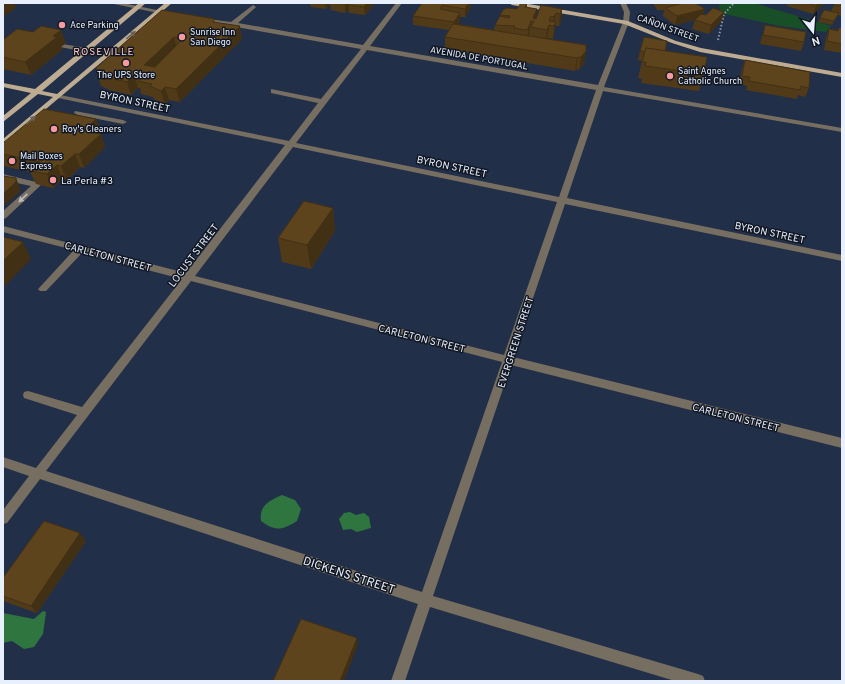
<svg xmlns="http://www.w3.org/2000/svg" width="845" height="684" viewBox="0 0 845 684" font-family="Overpass,sans-serif">
<rect width="100%" height="100%" fill="#222f48"/>
<polygon fill="#184f27" points="719,3 754,3 831,26 826,32 780,26 720,13"/>
<g fill="#2e7540">
<path d="M 282,495 L 295,500 L 301,509 L 297,521 C 282,530 276,532 261,521 C 259,505 269,501 282,495 Z"/>
<polygon points="350,512 356,515 364,513 369,517 371,528 357,532 351,529 343,530 339,519 344,513"/>
<polygon points="43,611 46,612 43,634 34,647 24,649 12,641 3,643 3,613 34,619"/>
</g>
<g fill="none" stroke-linecap="round" stroke-linejoin="round">
<polyline stroke="#8c96a9" stroke-width="2" stroke-dasharray="1.5 2" stroke-linecap="butt" points="718,40 724,14 734,3"/>
<g fill="#776e62" fill-rule="evenodd">
<polygon points="109,3 123,3 171,13 168,15"/>
<path d="M 396,3 L 402,3 L 370,46 L 598,85 L 623,22 L 624,12 L 620,3 L 626,3 L 630,12 L 629,22 L 604,87 L 842,128 L 842,132 L 603,91 L 567,198 L 842,255 L 842,261 L 565,204 L 513,357 L 842,438 L 842,448 L 511,365 L 433,596 L 698,674 L 703,676 L 705,681 L 675,681 L 430,607 L 405,681 L 391,681 L 418,604 L 40,479 L 7,523 L 3,524 L 3,510 L 29,476 L 3,467 L 3,457 L 36,468 L 77,415 L 24,398 L 23,395 L 24,392 L 28,391 L 82,407 L 182,279 L 82,253 L 46,291 L 40,291 L 38,289 L 40,287 L 74,250 L 3,232 L 3,226 L 186,273 L 285,145 L 58,98 L 54,96 L 55,94 L 289,141 L 318,103 L 271,93 L 271,89 L 321,99 L 361,49 L 202,21 L 199,19 L 200,18 L 231,22 L 253,5 L 256,7 L 255,8 L 238,23 L 363,45 ZM 367,50 L 596,90 L 559,197 L 296,143 ZM 293,147 L 557,202 L 504,355 L 195,276 ZM 191,281 L 502,362 L 422,592 L 46,471 Z"/>
<polygon points="62,44 87,48 90,50 87,52 60,47 60,45"/>
<polygon points="75,111 123,120 127,122 123,124 78,115 74,113"/>
<polygon points="3,174 40,183 41,185 6,218 3,219 3,211 31,186 3,180"/>
</g>
<g fill="#beac92" fill-rule="evenodd">
<polygon points="139,3 146,3 42,91 57,94 165,3 172,3 3,145 3,139 53,97 38,94 3,122 3,116 31,93 3,87 3,83 35,89"/>
<polygon points="509,3 523,3 628,21 676,41 701,48 842,73 842,77 700,52 672,43 624,24 512,5"/>
</g>
</g>
<g fill="#513a18">
<polygon points="310,3 375,3 365,15 349,13 349,9 345,13 331,10 330,4 326,9 311,7"/>
<polygon points="422,3 471,7 465,17 460,17 460,22 458,24 494,30 495,25 500,16 500,15 517,9 527,3 527,8 536,18 562,9 561,22 559,26 555,26 554,35 553,39 547,38 547,39 586,45 584,64 579,70 576,69 575,71 445,49 445,37 449,30 413,25 413,16"/>
<polygon points="653,3 695,3 703,14 722,20 709,34 692,29 695,20 675,25 663,16 664,10 657,10"/>
<polygon points="788,3 825,3 813,14 787,6"/>
<polygon points="835,3 842,3 842,16 838,15 832,25 818,22 820,18 831,11"/>
<polygon points="162,10 216,22 242,39 180,102 169,100 165,104 154,99 153,97 141,94 140,88 138,88 131,95 110,90 101,86 97,73"/>
<polygon points="765,25 804,42 801,51 760,44"/>
<polygon points="839,28 842,28 842,53 824,50 826,38 829,29 837,30"/>
<polygon points="3,40 66,43 61,47 62,50 31,75 3,69"/>
<polygon points="640,51 665,51 704,74 699,91 641,83 642,79 638,78 642,61 638,60"/>
<polygon points="745,60 809,88 805,97 798,95 797,99 746,90 747,86 739,84 742,69"/>
<polygon points="96,119 101,132 100,133 101,134 105,147 84,168 80,167 67,180 62,179 53,188 36,184 30,172 3,166 3,154"/>
<polygon points="333,208 335,231 311,269 282,262 278,238"/>
<polygon points="86,541 37,613 3,601 3,578"/>
</g>
<g fill="#423014">
<polygon points="7,3 14,3 16,8 3,17 3,6"/>
<polygon points="325,3 330,3 330,4 326,9"/>
<polygon points="346,3 354,3 349,5 349,9 345,13 345,4"/>
<polygon points="367,3 375,3 365,15 364,7"/>
<polygon points="469,3 471,3 471,7 465,17 465,9"/>
<polygon points="819,3 825,3 813,14 816,6"/>
<polygon points="537,9 536,22 533,18"/>
<polygon points="562,9 561,22 559,26 560,14"/>
<polygon points="705,9 702,18 675,25 677,16"/>
<polygon points="724,12 722,20 709,34 711,25"/>
<polygon points="460,13 460,22 454,31 454,22"/>
<polygon points="556,13 554,26 553,26 554,17"/>
<polygon points="551,16 547,38 545,42 547,30 549,21"/>
<polygon points="531,21 529,34 527,42 528,29"/>
<polygon points="556,22 554,35 553,39 554,26"/>
<polygon points="240,26 242,39 180,102 176,89"/>
<polygon points="61,30 66,43 61,47 62,50 31,75 25,62 53,36"/>
<polygon points="174,37 177,50 148,78 144,65"/>
<polygon points="586,51 584,64 579,70 581,57"/>
<polygon points="578,57 576,69 575,71 577,58"/>
<polygon points="134,75 138,88 131,95 127,82"/>
<polygon points="165,87 169,100 165,104 161,91"/>
<polygon points="96,119 101,132 89,144 84,130"/>
<polygon points="101,134 105,147 84,168 79,154"/>
<polygon points="75,154 80,167 67,180 61,166"/>
<polygon points="57,165 62,179 53,188 47,174"/>
<polygon points="16,178 20,188 21,191 3,207 3,194"/>
<polygon points="333,208 335,231 311,269 307,245"/>
<polygon points="23,242 31,259 5,286 3,283 3,261"/>
<polygon points="80,533 86,541 37,613 31,606"/>
<polygon points="357,638 358,645 344,681 340,681"/>
</g>
<g fill="#5e441c" stroke="#423014" fill-rule="evenodd">
<polygon points="3,3 7,3 3,6"/>
<polygon points="338,3 346,3 345,4"/>
<polygon points="350,3 367,3 364,7 349,5"/>
<polygon points="422,3 469,3 465,9 442,5 440,9 460,13 454,22 413,16"/>
<polygon points="521,3 527,3 525,7 537,9 533,18 536,19 541,5 562,9 560,14 556,13 554,17 551,16 549,21 556,22 554,26 549,25 547,30 531,27 534,21 531,21 528,29 525,30 514,28 515,26 495,25 500,16 509,18 510,16 500,15 503,10 507,8 517,9"/>
<polygon points="683,3 695,3 705,9 677,16 665,8"/>
<polygon points="808,3 819,3 816,6"/>
<polygon points="835,3 842,3 842,6 834,5"/>
<polygon points="713,8 724,12 711,25 695,20 701,14 706,15"/>
<path d="M 162,10 L 215,19 L 213,22 L 240,26 L 176,89 L 165,87 L 161,91 L 150,86 L 152,84 L 138,81 L 142,76 L 134,75 L 127,82 L 105,77 L 97,73 L 96,68 ZM 174,37 L 183,39 L 155,67 L 144,65 Z"/>
<polygon points="824,10 839,13 834,21 820,18"/>
<polygon points="453,24 586,45 586,51 581,57 578,57 577,58 445,37"/>
<polygon points="765,25 806,32 804,42 763,35"/>
<polygon points="41,26 61,30 53,36 57,37 25,62 3,57 3,40 17,29 33,32"/>
<polygon points="839,28 842,28 842,44 827,41 829,29 838,31"/>
<polygon points="644,37 667,41 665,51 646,48 645,52 640,51"/>
<polygon points="646,48 707,57 704,74 645,66 646,62 642,62"/>
<polygon points="745,60 810,72 809,88 801,86 800,90 749,81 750,77 742,76"/>
<polygon points="44,109 96,119 84,130 101,134 79,154 75,154 61,166 57,165 47,174 30,171 40,162 3,154 3,143"/>
<polygon points="3,176 16,178 16,182 3,194"/>
<polygon points="304,201 333,208 307,245 278,238"/>
<polygon points="3,237 23,242 3,261"/>
<polygon points="44,521 80,533 31,606 3,596 3,578"/>
<polygon points="301,619 357,638 340,681 273,681"/>
</g>
<defs><path id="oneway-solid" d="M-6-.8H1V-3.2L6.5 0L1 3.2V.8H-6Z"/></defs>
<g fill="#68625a">
<use href="#oneway-solid" transform="translate(131 35) rotate(-40)"/>
<use href="#oneway-solid" transform="translate(31 120) rotate(-40)"/>
</g>
<use fill="#bbbbbf" href="#oneway-solid" transform="translate(23 198) rotate(137)"/>
<g fill="#f59b9e" stroke="#111722" stroke-width="1.5">
<circle cx="62" cy="25" r="4"/>
<circle cx="182" cy="37" r="4"/>
<circle cx="126" cy="63" r="4"/>
<circle cx="670" cy="76" r="4"/>
<circle cx="54" cy="129" r="4"/>
<circle cx="12" cy="161" r="4"/>
<circle cx="53" cy="180" r="4"/>
</g>
<g text-anchor="middle" stroke-width="3" stroke-linejoin="round" paint-order="stroke">
<g font-size="9" fill="#e8effd" stroke="#111722" text-anchor="start">
<text x="70" y="28">Ace Parking</text>
<text x="190" y="35">Sunrise Inn<tspan x="190" dy="10">San Diego</tspan></text>
<text x="678" y="74">Saint Agnes<tspan x="678" dy="10">Catholic Church</tspan></text>
<text x="126" y="78" text-anchor="middle">The UPS Store</text>
<text x="62" y="132">Roy's Cleaners</text>
<text x="20" y="159">Mail Boxes<tspan x="20" dy="10">Express</tspan></text>
</g>
<g font-size="9" fill="#e8effd" stroke="#111722">
<text transform="translate(668 28) rotate(20)" y="3">CAÑON STREET</text>
<text transform="translate(479 58) rotate(10)" y="3">AVENIDA DE PORTUGAL</text>
</g>
<g font-size="10" letter-spacing="1" fill="#fdc9c9" stroke="#111722">
<text x="104" y="55">ROSEVILLE</text>
</g>
<g font-size="10" fill="#e8effd" stroke="#111722">
<text transform="translate(135 101) rotate(12)" y="4">BYRON STREET</text>
<text transform="translate(452 166) rotate(12)" y="4">BYRON STREET</text>
<text transform="translate(770 232) rotate(12)" y="4">BYRON STREET</text>
<text transform="translate(193 255) rotate(-53)" y="4">LOCUST STREET</text>
<text transform="translate(108 256) rotate(15)" y="4">CARLETON STREET</text>
<text transform="translate(422 338) rotate(14)" y="4">CARLETON STREET</text>
<text transform="translate(515 342) rotate(-72)" y="4">EVERGREEN STREET</text>
<text transform="translate(736 417) rotate(14)" y="4">CARLETON STREET</text>
</g>
<g font-size="10" fill="#e8effd" stroke="#111722" text-anchor="start">
<text x="61" y="184">La Perla #3</text>
</g>
<g font-size="12" fill="#e8effd" stroke="#111722">
<text transform="translate(349 575) rotate(18)" y="4">DICKENS STREET</text>
</g>
</g>
<rect width="845" height="684" fill="none" stroke="#e8effd" stroke-width="8"/>
<g transform="translate(813 32) rotate(163)" stroke="#111722" stroke-width="3" paint-order="stroke">
<path d="M0-3L7 15L0 10L-7 15Z" fill="#e8effd"/>
<text y="-6" font-size="11" font-weight="bold" text-anchor="middle" fill="#e8effd">N</text>
</g>
</svg>
